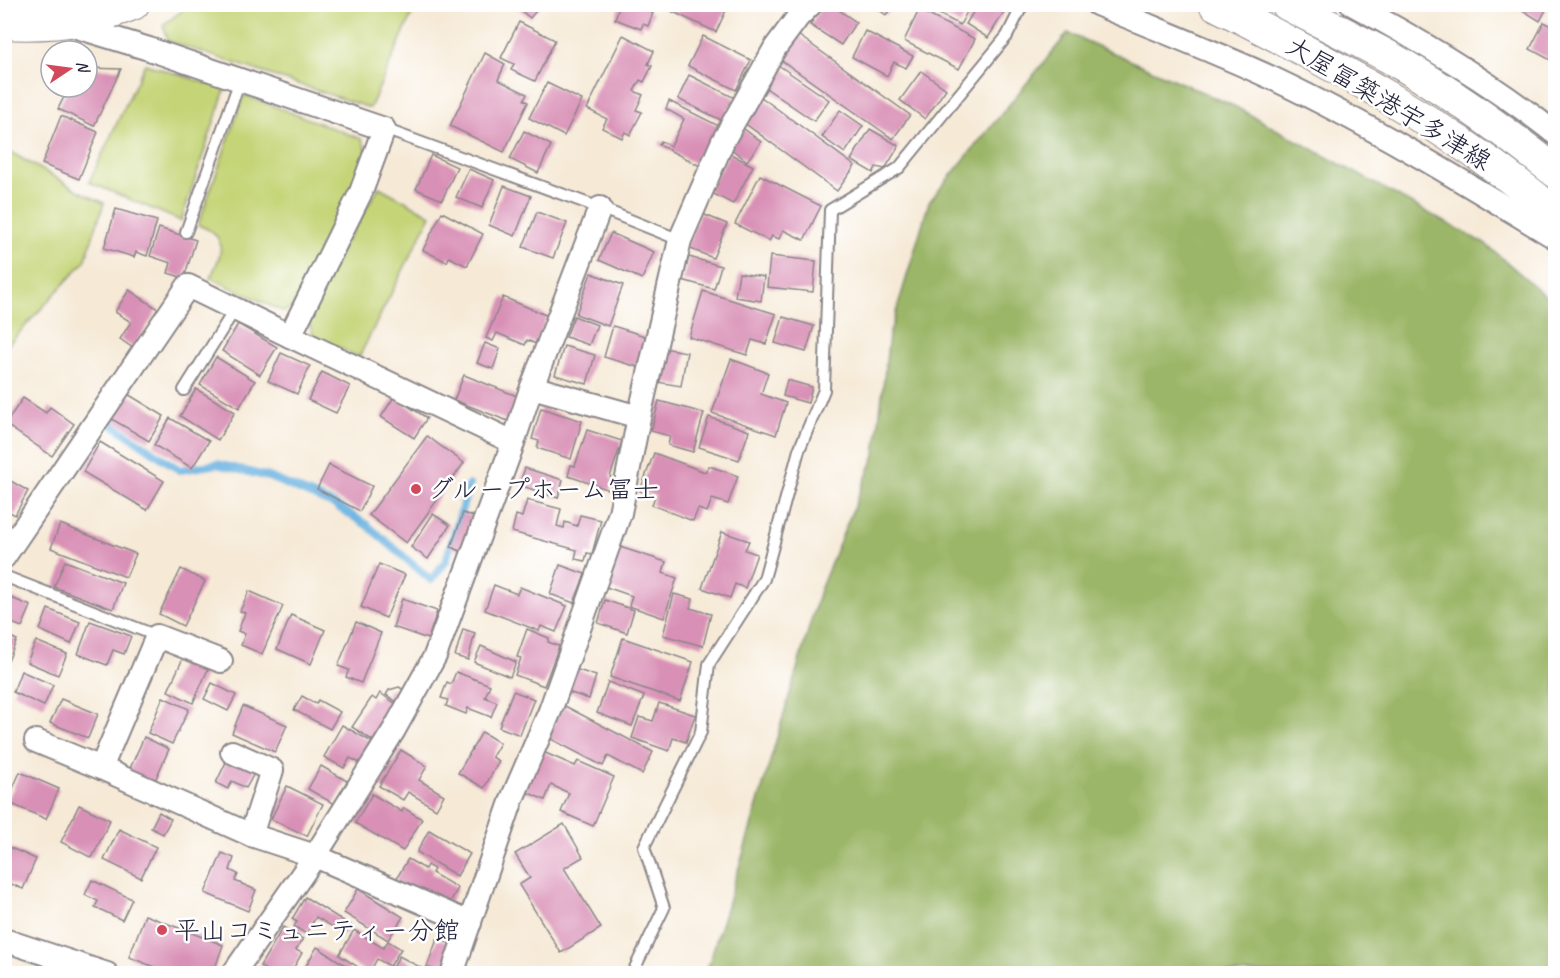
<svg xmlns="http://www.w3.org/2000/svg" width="1560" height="978" viewBox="0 0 1560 978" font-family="Caveat,'Klee One',sans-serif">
<rect width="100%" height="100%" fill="#fff"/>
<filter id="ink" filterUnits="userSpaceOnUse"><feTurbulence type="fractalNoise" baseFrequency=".0167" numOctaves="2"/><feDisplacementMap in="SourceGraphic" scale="12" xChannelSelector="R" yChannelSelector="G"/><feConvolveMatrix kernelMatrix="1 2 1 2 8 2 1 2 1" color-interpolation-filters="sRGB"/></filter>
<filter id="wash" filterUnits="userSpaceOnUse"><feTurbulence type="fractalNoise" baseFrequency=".008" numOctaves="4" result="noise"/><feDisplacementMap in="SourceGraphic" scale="24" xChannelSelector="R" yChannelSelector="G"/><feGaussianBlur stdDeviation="1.35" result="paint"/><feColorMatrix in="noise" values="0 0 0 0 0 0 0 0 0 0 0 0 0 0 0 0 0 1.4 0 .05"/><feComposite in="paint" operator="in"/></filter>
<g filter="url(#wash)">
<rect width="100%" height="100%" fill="#f6ead7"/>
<g fill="#c4d476" stroke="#737b58" stroke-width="1.5">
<polygon points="191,4 416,4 416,5 370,108 168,41 163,25"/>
<polygon points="145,64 225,89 181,221 89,182"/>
<path d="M 244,95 L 362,139 L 367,152 L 339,219 L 293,307 L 284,312 L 210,278 C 222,254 230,236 198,225 Z"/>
<polygon points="5,149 83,193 104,203 85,261 5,348"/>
<polygon points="379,187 431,215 359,357 314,337 307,318 345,243"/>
</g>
<polygon fill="#9bb667" stroke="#5e6c51" stroke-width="1.5" points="1068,33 1236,107 1487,245 1555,304 1555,973 706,973 744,851 820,590 875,455 889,336 929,202"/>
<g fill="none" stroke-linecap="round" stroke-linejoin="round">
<polyline stroke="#68b1e0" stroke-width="8" points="104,419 180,470 217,464 269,477 335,505 367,525 431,580 446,561 469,485"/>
</g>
<g id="blocks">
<g fill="#d990b6">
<polygon points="513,4 542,4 530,18"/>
<polygon points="620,4 651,4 648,11 653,13 648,26 643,24 641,29 615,19"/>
<polygon points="656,4 729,4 716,32"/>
<polygon points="823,4 830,4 856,22 841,45 810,25"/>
<polygon points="871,4 894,4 886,15"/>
<polygon points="920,4 971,4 960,25"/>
<polygon points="978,4 1009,4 988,38 966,24"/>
<polygon points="1521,4 1549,4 1540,21 1519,8"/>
<polygon points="919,10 975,39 959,69 904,41"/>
<polygon points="519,22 555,40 535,81 511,70 514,64 501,58"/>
<polygon points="1544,22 1556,28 1556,63 1530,49"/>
<polygon points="865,31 913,56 906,68 894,62 887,76 852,57"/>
<polygon points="623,35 654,51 648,64 652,66 644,82 640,80 634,91 643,95 636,110 642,112 630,135 625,132 622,138 602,128 607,119 587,109"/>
<polygon points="798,35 910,115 893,139 781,60"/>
<polygon points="703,36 751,60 736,90 688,66"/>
<polygon points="485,53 505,64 498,80 527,94 524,100 528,102 504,152 450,126"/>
<polygon points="778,65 829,100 814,121 763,86"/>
<polygon points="87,68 121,69 94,126 58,109 69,87 87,87"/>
<polygon points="921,71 946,89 925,119 900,100"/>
<polygon points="689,75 735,98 723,121 678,99"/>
<polygon points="547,83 582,100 564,136 529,118"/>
<polygon points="761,97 855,166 837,191 743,122"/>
<polygon points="669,101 719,126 700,166 659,145 661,141 671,146 684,119 666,109"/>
<polygon points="840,110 863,126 845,153 822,137"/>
<polygon points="61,116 98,132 79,179 42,164"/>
<polygon points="743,128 761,142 747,161 729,147"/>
<polygon points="870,129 899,146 885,169 876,167 873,173 851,160"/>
<polygon points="524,131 551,145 538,173 510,159"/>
<polygon points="729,153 753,166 733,204 708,191"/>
<polygon points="431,155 457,167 442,200 416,189"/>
<polygon points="469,169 494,180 482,208 456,197"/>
<polygon points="760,175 821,206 804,240 783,230 779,239 772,236 769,241 735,224"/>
<polygon points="504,186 531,196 515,236 489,225"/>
<polygon points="116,209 157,221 147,256 136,252 134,257 104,248"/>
<polygon points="442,212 483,234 467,266 449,257 447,262 423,250"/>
<polygon points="537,212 567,223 553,258 523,247"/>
<polygon points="700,213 727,224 713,258 686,247"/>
<polygon points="159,228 196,240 184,278 168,273 171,263 150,256"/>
<polygon points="611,233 654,252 642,279 599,260"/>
<polygon points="770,256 816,261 813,292 767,287"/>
<polygon points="689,257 721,266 714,289 682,280"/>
<polygon points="591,273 623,285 608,326 576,314"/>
<polygon points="739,273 764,277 761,301 735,297"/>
<polygon points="129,290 158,309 133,348 120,339 131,322 115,312"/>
<polygon points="703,291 776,314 766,344 752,340 747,355 689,337"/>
<polygon points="503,297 548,316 536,344 527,340 525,345 497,333 493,341 486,338"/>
<polygon points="574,316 597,325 589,345 566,337"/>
<polygon points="783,317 814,326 806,352 775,343"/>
<polygon points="238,324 277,347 260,375 222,351"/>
<polygon points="613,326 648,337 638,367 604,357"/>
<polygon points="485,343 500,349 493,369 477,363"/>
<polygon points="564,346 595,355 587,384 555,375"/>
<polygon points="663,348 687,352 681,386 657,382"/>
<polygon points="281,353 310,366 297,394 268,381"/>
<polygon points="216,357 255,381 239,408 200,385"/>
<polygon points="731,359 768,373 761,394 786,403 776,435 712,413"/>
<polygon points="322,372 350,386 336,413 308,400"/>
<polygon points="464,375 517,396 508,421 454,400"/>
<polygon points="787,380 812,387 808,403 783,396"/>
<polygon points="196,389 235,412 218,440 180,416"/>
<polygon points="126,393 164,416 149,441 110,418"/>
<polygon points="394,397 427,418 414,438 381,417"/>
<polygon points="23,398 46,413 50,407 74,424 52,456 5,424"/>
<polygon points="659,401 704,413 693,452 668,445 670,436 651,431"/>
<polygon points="541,408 582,421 571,459 537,448 539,441 532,439"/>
<polygon points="709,417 749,431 739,460 699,447"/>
<polygon points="170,418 209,441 192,468 154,445"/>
<polygon points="587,430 622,441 610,477 613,479 610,490 568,476 571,465 575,466"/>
<polygon points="427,436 464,463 406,543 369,515"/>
<polygon points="100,442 164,481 147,510 83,472"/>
<polygon points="654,453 705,472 709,466 738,476 728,504 712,499 707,512 698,509 693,521 652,505 655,496 640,491"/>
<polygon points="329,465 372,486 360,511 317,489"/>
<polygon points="525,468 563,480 558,498 519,485"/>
<polygon points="4,477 28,491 15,515 4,509"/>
<polygon points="527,500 561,509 557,526 564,528 565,522 577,526 580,515 601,520 592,554 587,553 585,561 575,559 577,550 512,532 516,515 522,517"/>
<polygon points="463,513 478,518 465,553 451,547"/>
<polygon points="433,514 450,525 428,559 411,547"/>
<polygon points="60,524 136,554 126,577 51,548"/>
<polygon points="722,532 749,541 745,550 757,554 745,588 735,584 730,598 702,588"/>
<polygon points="620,547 666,562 663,573 677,578 664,618 629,606 632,596 606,587"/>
<polygon points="65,561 123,583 113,609 54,587"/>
<polygon points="379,564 405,575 386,618 361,607"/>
<polygon points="560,565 585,574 574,603 550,594"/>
<polygon points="181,569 205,581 183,626 159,614"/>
<polygon points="494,585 517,594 520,587 567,606 556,632 541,626 539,631 485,610"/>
<polygon points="249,591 283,606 262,654 241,645 245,634 238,631 245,613 240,611"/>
<polygon points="674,594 693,599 690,608 711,614 703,646 663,635"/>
<polygon points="4,595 31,606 22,627 4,620"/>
<polygon points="402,599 437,611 428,639 393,627"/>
<polygon points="605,600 634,610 627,633 598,623"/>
<polygon points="48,609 80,622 71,644 40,630"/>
<polygon points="291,615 325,630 311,664 277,649"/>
<polygon points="90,621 131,636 124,654 113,650 107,665 78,654"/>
<polygon points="356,622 381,633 361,683 346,677 349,670 338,666"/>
<polygon points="463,629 475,633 468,660 455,656"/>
<polygon points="527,629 549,638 548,642 559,646 544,686 515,675 521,658 517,657"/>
<polygon points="4,634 17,640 8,661 4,659"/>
<polygon points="623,638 693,662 680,701 610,677"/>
<polygon points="36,641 67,654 58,675 27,662"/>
<polygon points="481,646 516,662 510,677 474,662"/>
<polygon points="184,656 209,667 193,703 168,691"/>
<polygon points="572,668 596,676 589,699 565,691"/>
<polygon points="21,671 53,685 44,706 13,692"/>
<polygon points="456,672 490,685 485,697 497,702 491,717 468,708 466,714 446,706 448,700 441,698 447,682 451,684"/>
<polygon points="608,682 644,696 632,726 597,713"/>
<polygon points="212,683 236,695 228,711 204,699"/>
<polygon points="399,687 411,694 403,706 386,695 389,690"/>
<polygon points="513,691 534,699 520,735 499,727"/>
<polygon points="380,693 402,708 378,744 352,727 372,697 376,700"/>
<polygon points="302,696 316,704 318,700 340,712 330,729 294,710"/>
<polygon points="163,697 189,709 172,744 148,733"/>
<polygon points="61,699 98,714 88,738 50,723"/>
<polygon points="659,703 695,715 686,742 673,738 669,751 632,738 639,717 653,721"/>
<polygon points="563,705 653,752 642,774 608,756 603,766 547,737"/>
<polygon points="243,706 287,725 275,752 232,733"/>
<polygon points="342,725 372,742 360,763 350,758 344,768 324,757"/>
<polygon points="482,732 500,743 492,757 499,761 484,788 458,773"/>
<polygon points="144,737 169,749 153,785 128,773"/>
<polygon points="401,750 427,766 419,780 444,795 436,809 408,792 403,800 379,786"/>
<polygon points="541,751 575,766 578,761 614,777 593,826 561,812 569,793 551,785 545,800 524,791"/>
<polygon points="229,756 256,770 246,788 232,781 228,789 216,783"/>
<polygon points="321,766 347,781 334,804 308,789"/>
<polygon points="20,772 59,789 46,819 7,802"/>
<polygon points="287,786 323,804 307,836 271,819"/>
<polygon points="372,794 402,812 404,808 422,819 403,851 355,823"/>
<polygon points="79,805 110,820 92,858 61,842"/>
<polygon points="159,812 171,819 163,834 151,828"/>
<polygon points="564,824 583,857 564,868 601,928 561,953 519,885 530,878 515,854"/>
<polygon points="119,829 156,847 141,878 104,860"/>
<polygon points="429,830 470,854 457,876 417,852"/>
<polygon points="4,845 36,859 23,889 4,881"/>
<polygon points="222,853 234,858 230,870 238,874 235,881 256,890 248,911 205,893"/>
<polygon points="408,859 425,869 427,865 434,869 432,873 458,888 445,911 395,881"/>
<polygon points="92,880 132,899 122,920 95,907 98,901 85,895"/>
<polygon points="358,889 403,917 388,940 344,913"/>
<polygon points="305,897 350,925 345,934 316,917 306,934 294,926 297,922 292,919"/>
<polygon points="145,915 223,945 213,974 172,974 129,957"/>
<polygon points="283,927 303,939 296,950 302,953 290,974 271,974 260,966"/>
<polygon points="354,930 383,948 388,941 401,949 390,966 377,959 369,974 339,955"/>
<polygon points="437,939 455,945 444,974 427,967"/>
<polygon points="317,947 350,968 346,974 301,974"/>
<polygon points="399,956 433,974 390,974"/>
</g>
</g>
</g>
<g filter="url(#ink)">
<use href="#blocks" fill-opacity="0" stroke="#8c8689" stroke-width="1.5"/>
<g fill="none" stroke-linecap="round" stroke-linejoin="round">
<defs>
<g id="lane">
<polyline points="384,129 600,208 680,240"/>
<polyline points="186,232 240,80"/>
<polyline points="184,390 235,309"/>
<polyline points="4,576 157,636"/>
<polyline points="632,974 664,908 644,847 701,732 709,664 764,579 799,450 824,390 830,210 899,168 1007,36 1023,4"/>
</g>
<g id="street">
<path d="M 1097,4 C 1156,29 1216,52 1274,79 C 1371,125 1464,182 1556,238"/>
<path d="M 1352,4 C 1423,42 1492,83 1556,134"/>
<polyline points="67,24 149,49 384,129 361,192 290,336 513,442"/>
<polyline points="532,387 639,417"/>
<polyline points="4,557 188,286 290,336"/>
<polyline points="36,741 101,768 251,835 315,856 470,923"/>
<polyline points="232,752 272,770 251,835"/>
<polyline points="101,768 157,636 221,661"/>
<polyline points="4,940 107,974"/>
<polyline points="233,974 315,856 394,730 435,656 511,449 529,395 600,208"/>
<polyline points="452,974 512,799 550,711 620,513 639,417 680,240 723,141 775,48 798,17 811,4"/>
</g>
<g id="secondary">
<path d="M 1215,4 C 1337,66 1450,126 1556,214"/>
<path d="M 1287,4 C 1321,22 1356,39 1389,57 C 1448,90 1503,130 1556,172"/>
<path d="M 4,23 C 49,26 91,21 133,4"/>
</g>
</defs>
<use href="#lane" stroke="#8c8689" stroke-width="14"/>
<use href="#street" stroke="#8c8689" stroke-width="26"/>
<use href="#secondary" stroke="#8c8689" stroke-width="34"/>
<use href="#lane" stroke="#fff" stroke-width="10"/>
<use href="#street" stroke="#fff" stroke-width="22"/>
<use href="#secondary" stroke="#fff" stroke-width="32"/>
</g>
</g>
<g fill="#d1495b" stroke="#fff" stroke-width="2">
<circle cx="416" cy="489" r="6"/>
<circle cx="162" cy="930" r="6"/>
</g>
<g text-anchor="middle" stroke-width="5" stroke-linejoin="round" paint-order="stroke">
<g font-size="26" fill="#22223b" stroke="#fff">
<text transform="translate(1389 103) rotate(31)" y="9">大屋冨築港宇多津線</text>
</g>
<g font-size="26" fill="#22223b" stroke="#fff" text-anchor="start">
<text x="428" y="498">グループホーム冨士</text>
<text x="174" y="939">平山コミュニティー分館</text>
</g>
</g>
<rect width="1560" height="978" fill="none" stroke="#fff" stroke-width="24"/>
<g transform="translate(69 69) rotate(77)"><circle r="28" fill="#ffffff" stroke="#a7a7b1" stroke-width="1.5"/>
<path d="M0-4.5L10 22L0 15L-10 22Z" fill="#d1495b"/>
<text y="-9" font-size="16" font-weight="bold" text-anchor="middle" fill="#22223b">N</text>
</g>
</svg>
